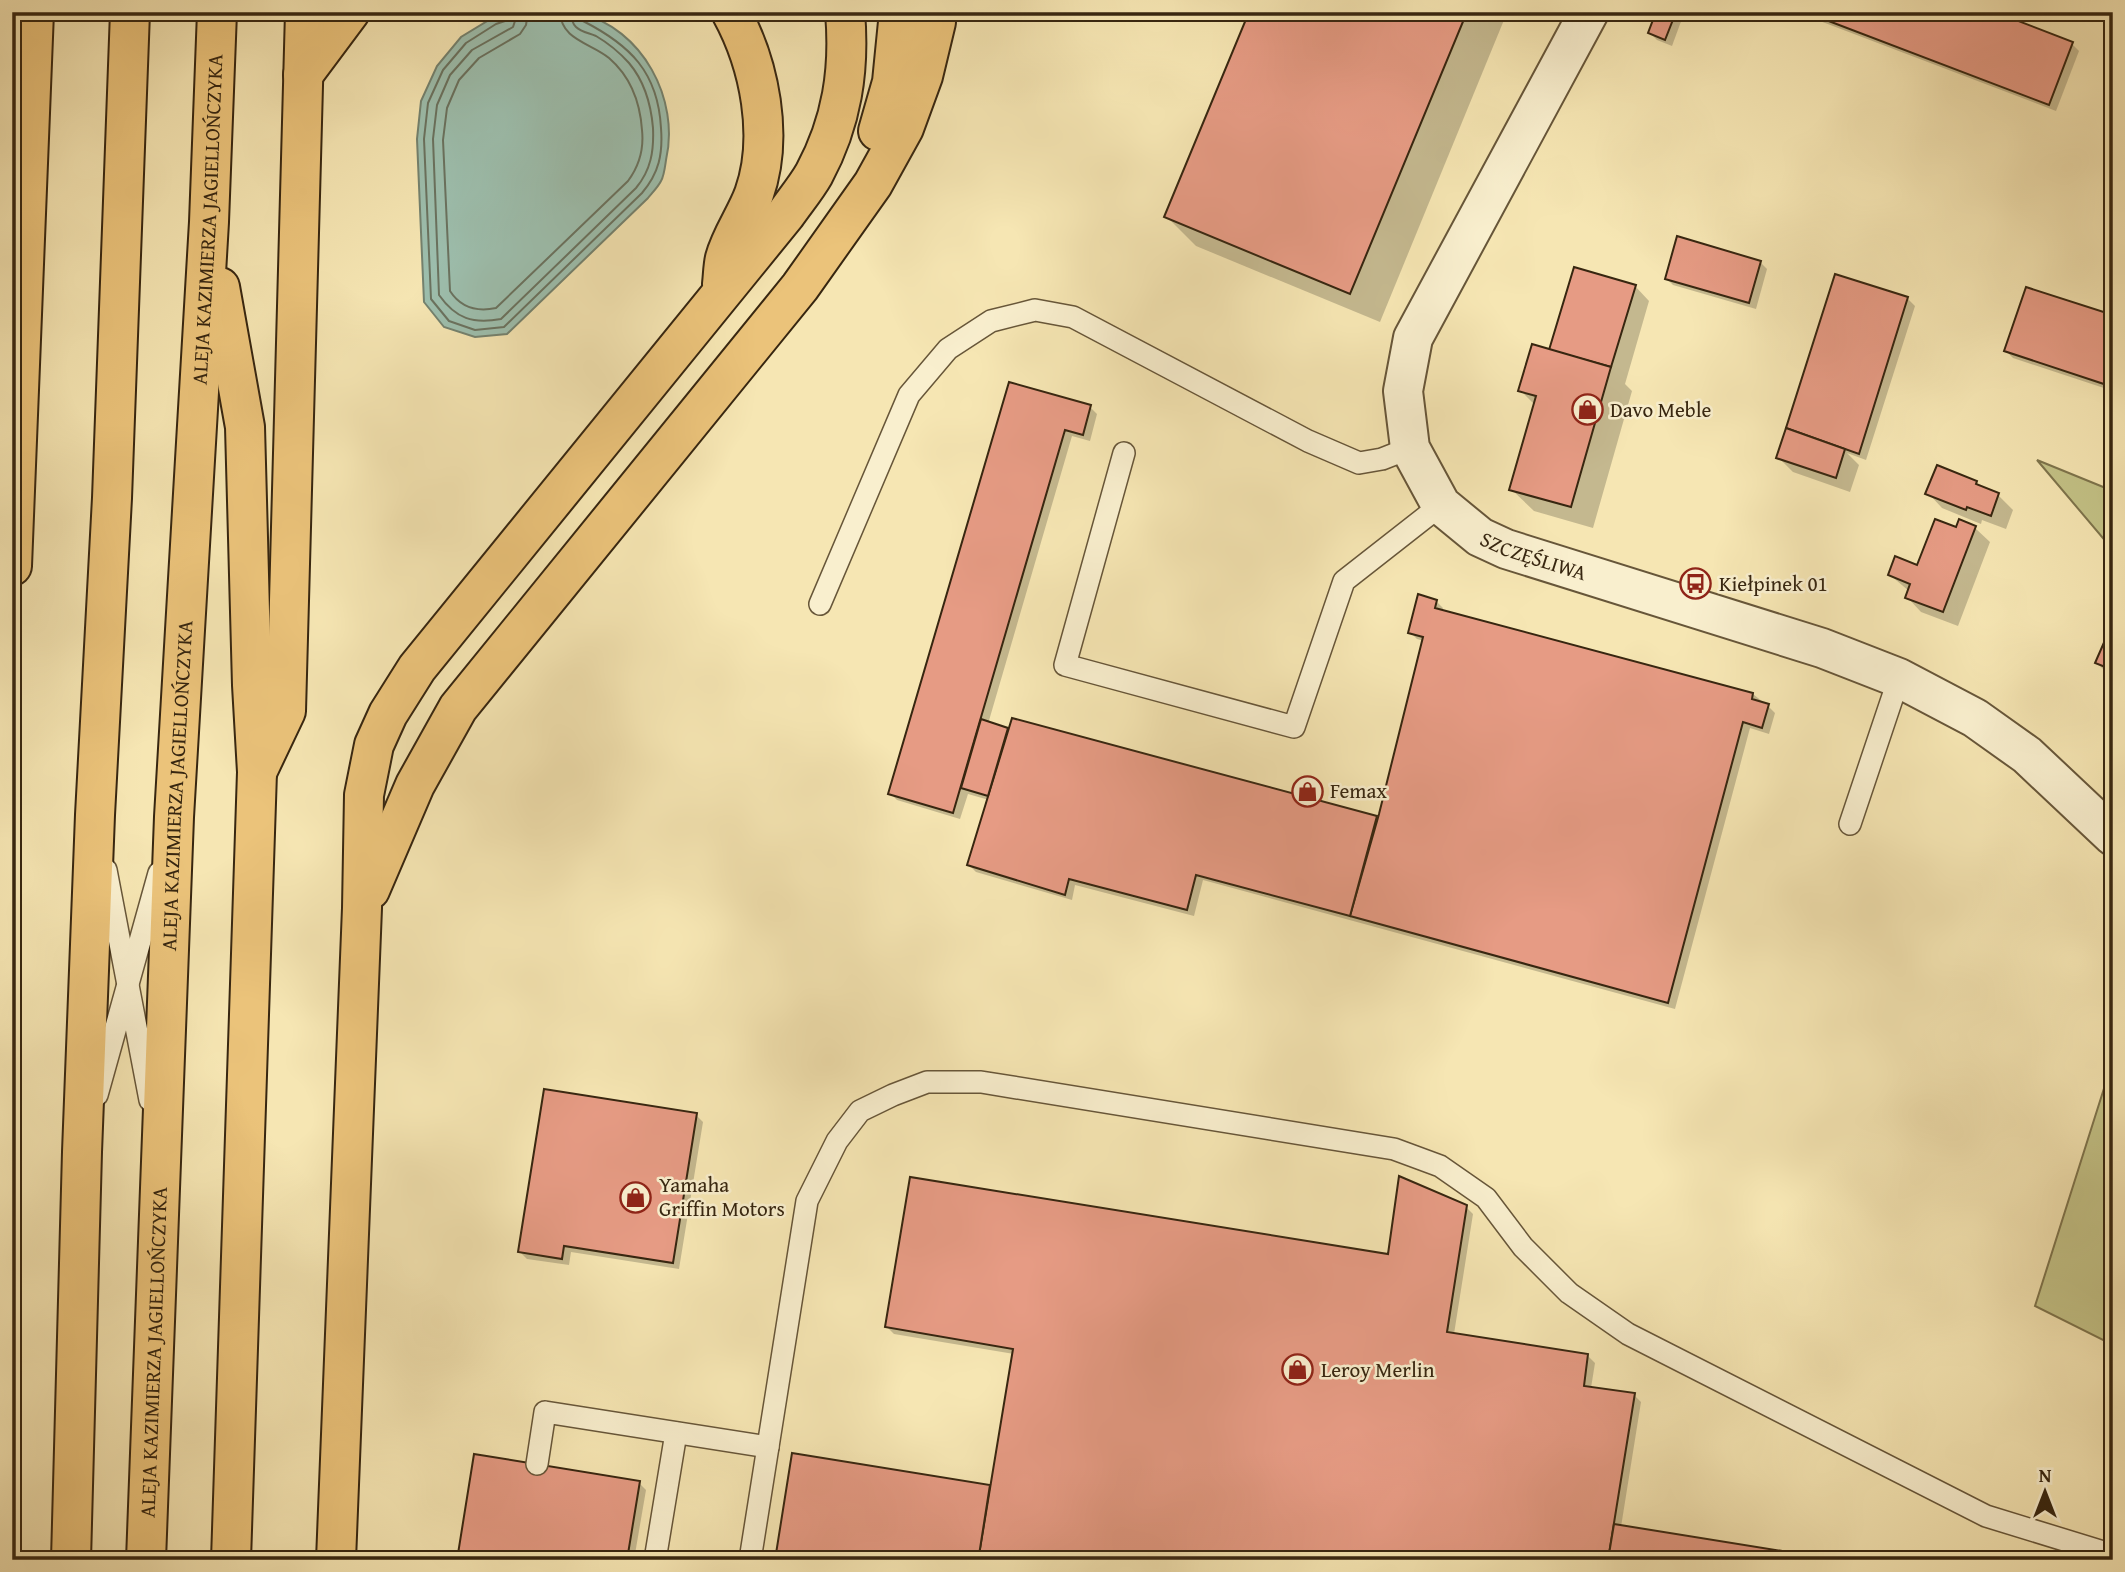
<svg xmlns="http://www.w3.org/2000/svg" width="2125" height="1572" viewBox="0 0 2125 1572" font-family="'Gentium Book Plus',serif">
<rect width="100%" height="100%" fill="#f6e6b3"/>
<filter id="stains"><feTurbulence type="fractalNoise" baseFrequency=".00286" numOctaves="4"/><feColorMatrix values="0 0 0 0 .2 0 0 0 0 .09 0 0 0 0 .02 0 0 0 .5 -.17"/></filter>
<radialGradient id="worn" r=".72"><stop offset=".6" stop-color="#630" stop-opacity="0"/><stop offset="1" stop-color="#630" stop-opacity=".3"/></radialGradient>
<g fill="#c4c387" stroke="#7e744c" stroke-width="2">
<polygon points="2037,460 2113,491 2113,550"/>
<polygon points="2113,1060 2113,1340 2111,1344 2035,1306"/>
</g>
<path fill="#9dbfae" stroke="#74826f" stroke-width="2" d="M 515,12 C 535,12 560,8 579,13 C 643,28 680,100 666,160 C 665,167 664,176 661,181 C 658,187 652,193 648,198 L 507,334 L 475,337 L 444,327 L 424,302 L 417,139 L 421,101 L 437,66 L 461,37 L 494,17 Z"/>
<g fill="#0003">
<polygon points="1251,12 1497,12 1504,20 1380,322 1196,246 1166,216"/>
<polygon points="1658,12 1679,12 1683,16 1672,46 1657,40 1650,33"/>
<polygon points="1806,12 2072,44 2079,51 2056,111 1812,18"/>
<polygon points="1760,262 1767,269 1756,309 1673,285 1666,278"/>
<polygon points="1836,276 1908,299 1915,306 1866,460 1847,453 1859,465 1850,492 1793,472 1778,457"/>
<polygon points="1635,286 1649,301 1625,384 1632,391 1593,528 1534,511 1511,489 1535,405 1520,390 1551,351"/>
<polygon points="2113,317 2113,391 2013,358 2006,351"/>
<polygon points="1010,384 1090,407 1097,414 1090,441 1072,436 988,724 1010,730 1013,720 1379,818 1424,641 1417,639 1410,632 1436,601 1443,608 1442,612 1753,694 1768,706 1775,713 1769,734 1750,728 1675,1009 1203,880 1194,916 1075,885 1072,900 976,872 969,865 989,800 968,794 960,819 897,800 890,793"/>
<polygon points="1976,482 1983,489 1998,495 2013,510 2006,529 1982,520 1981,524 1942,508 1928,493"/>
<polygon points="1960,522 1975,528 1990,542 1958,626 1921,612 1907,597 1909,591 1890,575 1918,568 1956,529"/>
<polygon points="2113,626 2113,673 2104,670 2097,663"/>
<polygon points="696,1115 703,1122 679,1269 571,1252 569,1265 527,1259 520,1252"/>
<polygon points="1466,1207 1473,1214 1454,1334 1588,1356 1595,1363 1591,1388 1634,1395 1641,1402 1621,1527 1825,1560 777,1560 794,1455 992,1487 1014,1354 894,1334 887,1327 1390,1256"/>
<polygon points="639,1483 646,1490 634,1560 459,1560"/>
</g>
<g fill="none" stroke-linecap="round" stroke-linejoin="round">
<g stroke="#6a725f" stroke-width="2">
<path d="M 509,12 L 505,21 L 496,24 L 466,43 L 443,70 L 428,103 L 424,139 L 431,299 L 449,321 L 475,330 L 504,327 L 642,193 C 659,173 663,154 661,128 C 658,72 630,45 583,21 L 580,12"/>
<path d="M 518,12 L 513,27 L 472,50 L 450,75 L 437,105 L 433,139 L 439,295 C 456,319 473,324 501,319 L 636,188 C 651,170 654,151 653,128 C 651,104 645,82 629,63 C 620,53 608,43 596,36 C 589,33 581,32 576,27 C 572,23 571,18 571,12"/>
<path d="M 528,12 L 526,25 L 520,34 L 479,58 L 459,80 L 447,108 L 443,140 L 450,291 C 461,308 477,312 496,308 L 628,181 C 640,165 644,149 642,130 C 640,101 631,77 609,58 C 591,43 561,40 560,12"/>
</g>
</g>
<g fill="#e69b84" stroke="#372610" stroke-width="2">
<polygon points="1249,12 1467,12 1350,294 1164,217"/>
<polygon points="1656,12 1676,12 1665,40 1648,33"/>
<polygon points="1805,12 1995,12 2073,42 2049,105"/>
<polygon points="2113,109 2113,132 2105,129"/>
<polygon points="1677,236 1761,261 1749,303 1665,279"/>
<polygon points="1574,267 1636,285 1611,367 1549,350"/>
<polygon points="1835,274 1908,297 1859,454 1786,428"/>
<polygon points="2026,287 2113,315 2113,387 2004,351"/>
<polygon points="1532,344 1611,367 1571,507 1509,490 1536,396 1518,391"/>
<polygon points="1009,382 1091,405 1083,435 1065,430 953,813 888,794"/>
<polygon points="1786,428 1845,449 1836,478 1776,458"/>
<polygon points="1937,465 1977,481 1976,484 1999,493 1991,516 1967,507 1966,510 1925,494"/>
<polygon points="1935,519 1956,527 1959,519 1976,526 1943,612 1905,598 1910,584 1888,575 1895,556 1917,565"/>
<polygon points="1418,594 1437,600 1435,608 1753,693 1752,699 1769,704 1762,728 1743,722 1668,1003 1350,916 1379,814 1423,637 1408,633"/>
<polygon points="2113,622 2113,670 2095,663"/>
<polygon points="1012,718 1377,816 1350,916 1196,875 1187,910 1069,879 1065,895 967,865"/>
<polygon points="981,719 1008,728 988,796 961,788"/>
<polygon points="544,1089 697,1113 673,1263 564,1246 562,1259 518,1252"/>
<polygon points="1399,1176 1467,1205 1447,1332 1588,1354 1584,1386 1635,1393 1608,1560 981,1560 982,1555 979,1555 1013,1349 885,1327 910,1177 1388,1254"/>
<polygon points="792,1453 990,1485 979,1555 982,1555 981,1560 775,1560"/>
<polygon points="474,1454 640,1481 627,1560 457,1560"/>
<polygon points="1614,1524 1838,1560 1608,1560"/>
</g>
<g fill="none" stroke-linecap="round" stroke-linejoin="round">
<defs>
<g id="service">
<polyline points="1124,453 1065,665 1294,727 1344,581 1441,505"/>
<polyline points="820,604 909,395 948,349 991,321 1035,310 1073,317 1308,441 1359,463 1382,459 1410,448"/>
<polyline points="1850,824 1899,678"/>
<polyline points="106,870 150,1100"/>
<polyline points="97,1095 159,873"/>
<polyline points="537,1464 545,1412 768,1447"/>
<polyline points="655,1560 676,1433"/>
<polyline points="750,1560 807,1201 837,1141 860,1111 893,1095 927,1082 981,1082 1394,1149 1440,1166 1486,1198 1523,1247 1569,1293 1628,1334 1986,1516 2113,1555"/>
</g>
<g id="minor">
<path id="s1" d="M 1589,12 L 1413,338 L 1403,391 L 1410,448 L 1441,505 L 1480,537 L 1506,549 L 1822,648 L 1899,678 L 1975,718 L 2027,755 L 2113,836"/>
</g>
<g id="motorway">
<polyline points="303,75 350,12"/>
<polyline points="878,131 892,82 899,12"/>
<path d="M 722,284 C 723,276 723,266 725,258 C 731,236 746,216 754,194 C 774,137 760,65 731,12"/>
<polyline points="220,287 245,427 252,685 257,772 231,1560"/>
<polyline points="12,566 34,12"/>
<polyline points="258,770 286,711 305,12"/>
<polyline points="370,890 415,785 458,708 800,287 873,184 904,128 923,76 936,22 936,12"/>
<polyline points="71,1560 82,1152 95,815 112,498 130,12"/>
<path id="s2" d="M 146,1560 L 174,817 L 209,222 L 217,12"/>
<path d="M 336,1560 L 362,908 L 364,795 L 374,745 L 388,714 L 417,668 L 786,214 C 795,201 806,188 814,174 C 842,122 850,70 845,12"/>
</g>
</defs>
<use href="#service" stroke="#675639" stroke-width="24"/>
<use href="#minor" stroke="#675639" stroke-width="42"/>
<use href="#motorway" stroke="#372610" stroke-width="42"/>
<use href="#service" stroke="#f9efce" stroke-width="21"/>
<use href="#minor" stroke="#f9efce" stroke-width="38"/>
<use href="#motorway" stroke="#ebc37a" stroke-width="38"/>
</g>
<defs>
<symbol id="shop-ring" viewBox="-11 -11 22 22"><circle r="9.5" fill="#f9efce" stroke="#8f2418" stroke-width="1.5"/><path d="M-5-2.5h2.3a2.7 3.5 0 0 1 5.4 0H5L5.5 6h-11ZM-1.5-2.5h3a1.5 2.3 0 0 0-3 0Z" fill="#8f2418"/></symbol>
<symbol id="bus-ring" viewBox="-11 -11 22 22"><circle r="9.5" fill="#f9efce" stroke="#8f2418" stroke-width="1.5"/><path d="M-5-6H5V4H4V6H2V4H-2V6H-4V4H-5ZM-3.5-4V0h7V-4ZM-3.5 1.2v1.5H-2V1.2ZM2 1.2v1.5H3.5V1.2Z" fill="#8f2418"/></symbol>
</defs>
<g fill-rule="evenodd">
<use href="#shop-ring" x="1570" y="392" width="35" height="35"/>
<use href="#bus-ring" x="1678" y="566" width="35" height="35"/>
<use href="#shop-ring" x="1290" y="774" width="35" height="35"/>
<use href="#shop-ring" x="618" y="1180" width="35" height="35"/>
<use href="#shop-ring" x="1280" y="1352" width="35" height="35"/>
</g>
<g text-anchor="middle" stroke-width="5" stroke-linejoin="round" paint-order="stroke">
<g font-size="21" fill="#372610" stroke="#f9efce">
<text dy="7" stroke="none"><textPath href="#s2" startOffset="1342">ALEJA KAZIMIERZA JAGIELLOŃCZYKA</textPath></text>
<text dy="7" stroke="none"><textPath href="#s1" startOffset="654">SZCZĘŚLIWA</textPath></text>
<text dy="7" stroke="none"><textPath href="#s2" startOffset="775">ALEJA KAZIMIERZA JAGIELLOŃCZYKA</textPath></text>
<text dy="7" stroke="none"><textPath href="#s2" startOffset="208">ALEJA KAZIMIERZA JAGIELLOŃCZYKA</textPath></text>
</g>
<g font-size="21" fill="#372610" stroke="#f9efce" text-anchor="start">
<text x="1610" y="417">Davo Meble</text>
<text x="1719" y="591">Kiełpinek 01</text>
<text x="1330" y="798">Femax</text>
<text x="659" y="1192">Yamaha<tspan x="659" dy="24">Griffin Motors</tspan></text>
<text x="1321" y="1377">Leroy Merlin</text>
</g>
</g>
<rect width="2125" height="1572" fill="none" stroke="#f6e6b3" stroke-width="42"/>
<rect x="14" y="14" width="2097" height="1544" fill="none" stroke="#372610" stroke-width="3.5"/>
<rect x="21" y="21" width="2083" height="1530" fill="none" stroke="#372610" stroke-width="2"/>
<g transform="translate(2045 1492)" stroke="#f9efce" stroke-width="5" paint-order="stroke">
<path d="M0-5L12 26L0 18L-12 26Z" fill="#372610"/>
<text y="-10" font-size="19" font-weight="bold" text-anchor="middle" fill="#372610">N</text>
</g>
<rect width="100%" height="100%" filter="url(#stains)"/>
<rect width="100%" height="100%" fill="url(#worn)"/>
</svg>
